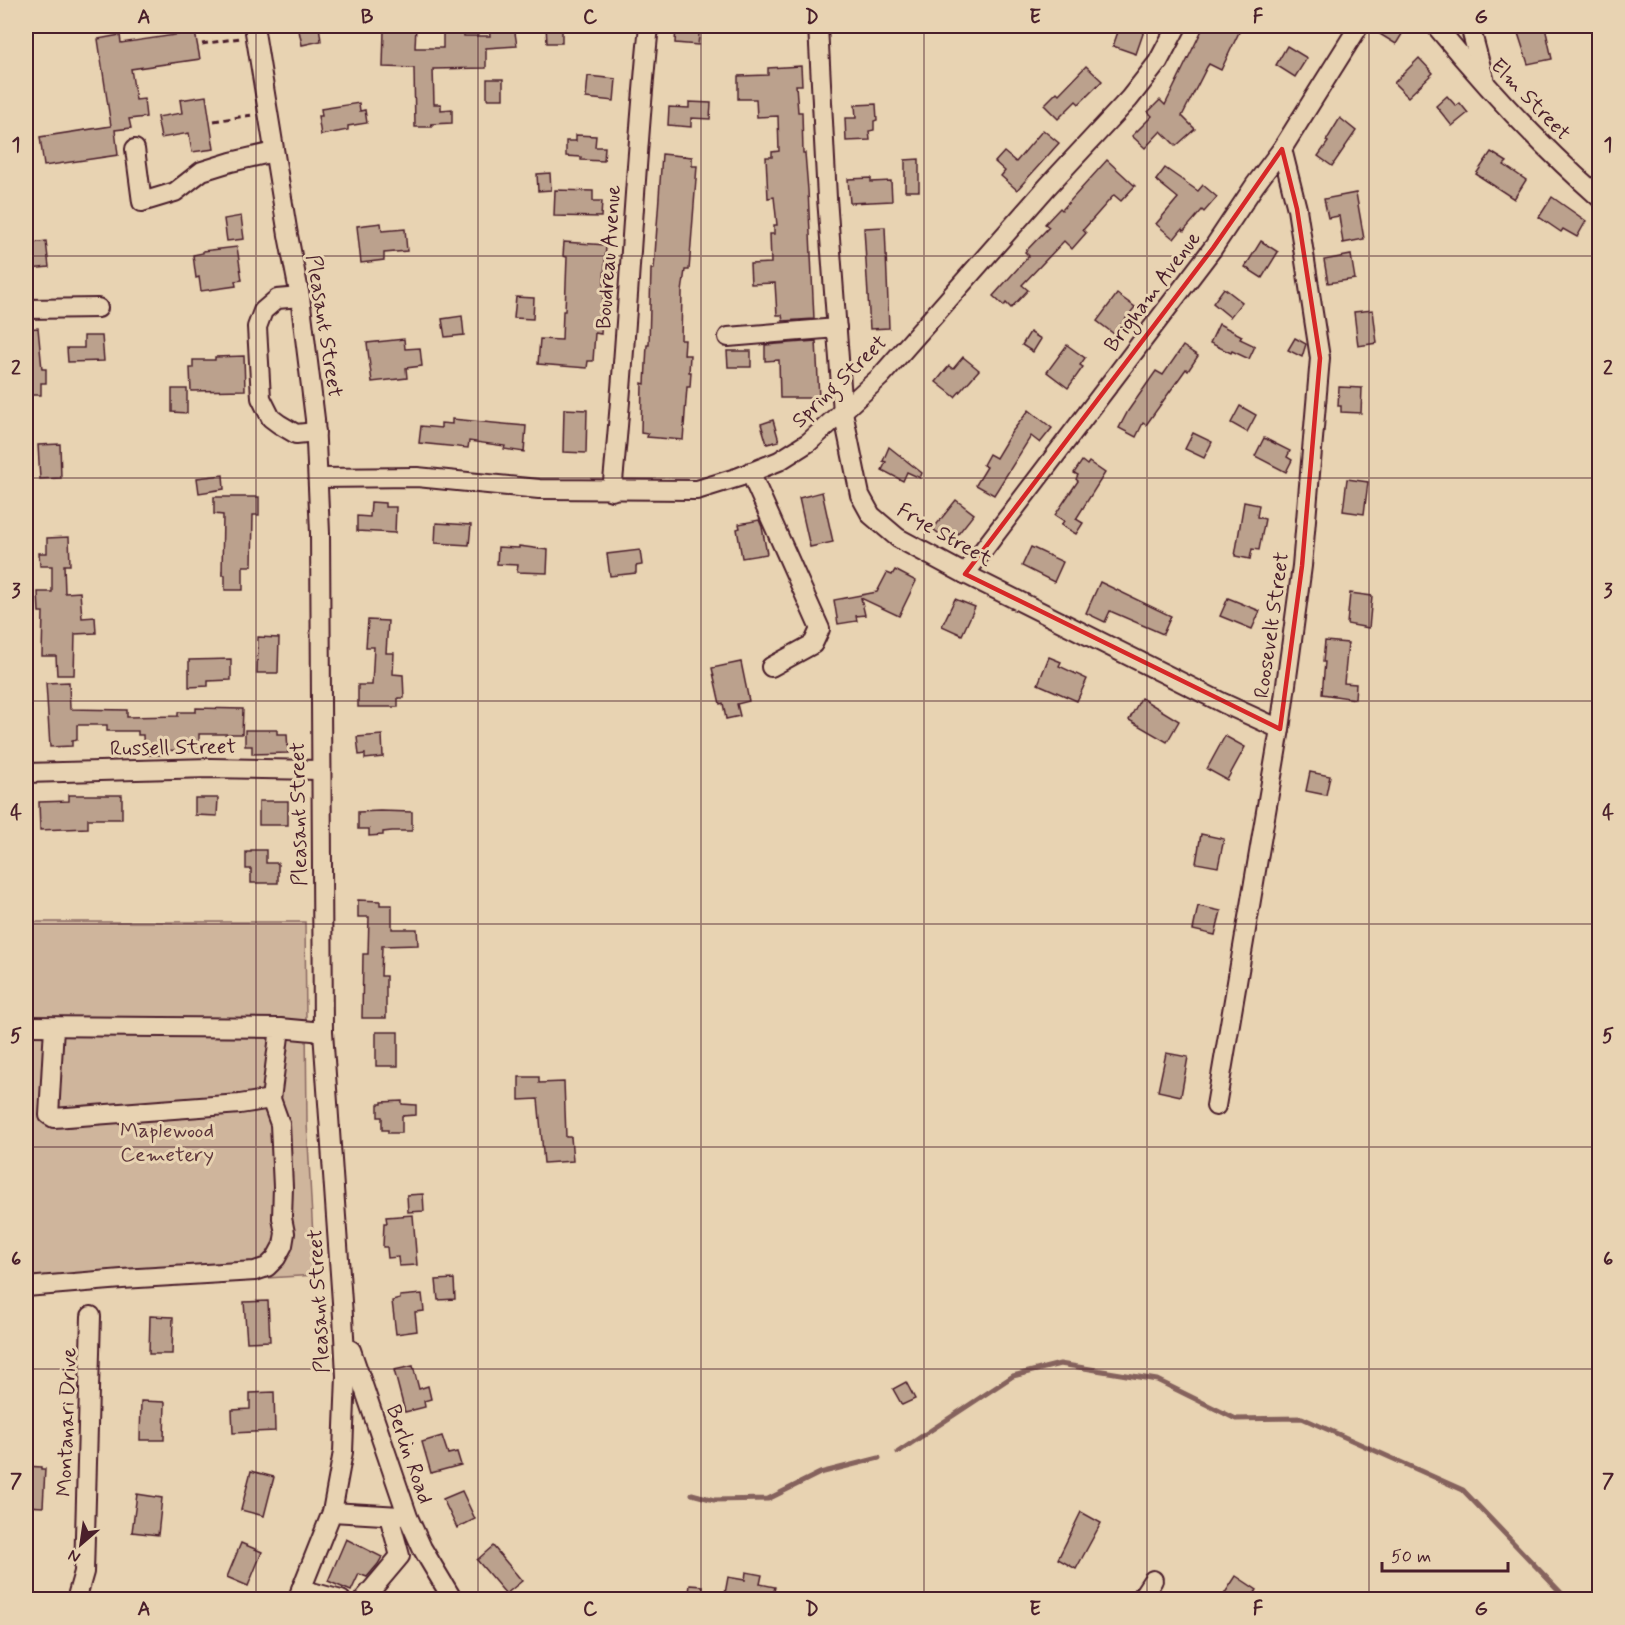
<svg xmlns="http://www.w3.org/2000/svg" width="1625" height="1625" viewBox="0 0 1625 1625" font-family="Mynerve,sans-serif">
<rect width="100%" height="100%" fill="#e8d3b2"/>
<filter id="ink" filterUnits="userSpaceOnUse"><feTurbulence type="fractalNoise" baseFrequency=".0167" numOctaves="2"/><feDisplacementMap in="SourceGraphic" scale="12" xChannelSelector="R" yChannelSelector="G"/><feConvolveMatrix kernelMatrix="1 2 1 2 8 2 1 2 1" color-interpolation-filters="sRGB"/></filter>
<g filter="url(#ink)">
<polygon fill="#cfb59c" stroke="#8c6a64" stroke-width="1.5" points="26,922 305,922 307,1123 315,1275 26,1293"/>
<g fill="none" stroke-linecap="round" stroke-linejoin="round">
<g stroke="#85625d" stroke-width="5">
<polyline points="898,1452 1013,1376 1060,1364 1157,1380 1236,1419 1302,1418 1463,1490 1568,1600"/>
<polyline points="692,1494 714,1500 768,1499 820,1473 879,1458"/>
</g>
</g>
<g fill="#bba18d" stroke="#4a1f2b" stroke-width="1.5">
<polygon points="298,26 319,26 321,41 302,45"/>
<polygon points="388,26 416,26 415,48 443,48 443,26 464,26 464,36 490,36 489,26 514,26 517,46 486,48 486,68 433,69 434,104 441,104 441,110 452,109 452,123 431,124 432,127 415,127 414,68 383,67 384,30 388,30"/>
<polygon points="546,26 562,26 562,43 547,43"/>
<polygon points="676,26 700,26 698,45 675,43"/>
<polygon points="1120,26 1138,26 1145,28 1136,54 1113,46"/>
<polygon points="1204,26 1242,26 1221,70 1209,64 1207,67 1182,116 1195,129 1176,146 1161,131 1145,148 1132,136 1152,116 1148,112 1160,100 1165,105"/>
<polygon points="1370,26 1407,26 1396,44 1370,28"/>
<polygon points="1545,27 1552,59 1528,64 1518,33"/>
<polygon points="195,32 200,59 131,69 136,100 144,99 146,117 129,119 131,128 115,130 118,155 44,166 40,137 111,126 98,39 120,35 121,43"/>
<polygon points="1287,46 1307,58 1295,77 1276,65"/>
<polygon points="1419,58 1433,73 1408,97 1394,83"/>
<polygon points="801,66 802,85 796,85 798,112 802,112 803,153 805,153 808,190 814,319 783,321 782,315 777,315 775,283 751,284 750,264 771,263 770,234 774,234 774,225 777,225 774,197 768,198 766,157 772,157 772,152 779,151 778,116 757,117 756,99 738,99 738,76 768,75 768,68"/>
<polygon points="1086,66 1102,81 1079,104 1076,101 1058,119 1044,105 1057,92 1059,94"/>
<polygon points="588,76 616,79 614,101 586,98"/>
<rect x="487" y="79" width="16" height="20"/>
<polygon points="206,96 214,149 192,152 189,133 161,138 157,117 182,113 180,100"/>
<polygon points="1447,96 1456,106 1460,103 1468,113 1452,126 1436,106"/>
<polygon points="689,102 711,103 710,119 691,118 691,127 668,125 669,107 689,108"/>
<polygon points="359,103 360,111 365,110 367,123 348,126 348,130 321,135 318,116 322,116 321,109"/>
<polygon points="876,104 877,120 874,121 874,130 869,131 870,140 846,141 845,118 856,118 855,105"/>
<polygon points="1340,118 1356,131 1332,166 1318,156 1328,142 1326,141"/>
<polygon points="1043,130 1059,143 1017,190 1001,176 1005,171 995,162 1004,152 1016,162"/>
<polygon points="576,135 596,136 595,147 605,147 604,161 581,160 581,157 566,156 566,141 576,141"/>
<polygon points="1491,152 1507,162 1504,165 1526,180 1514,199 1476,174"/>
<polygon points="662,154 692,157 692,166 697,166 689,270 685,270 682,292 681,340 685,340 684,355 690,355 689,372 691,372 690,387 687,387 683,440 647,437 648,434 641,433 642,383 645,384 647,345 649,345 651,269 654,269"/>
<polygon points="919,159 919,191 905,191 905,160"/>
<polygon points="1107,160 1135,186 1121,201 1114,195 1083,230 1086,233 1072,249 1064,241 1022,285 1028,290 1011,308 1006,303 1004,306 993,296 1029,256 1025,252 1049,227 1045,224 1060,208 1062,210"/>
<polygon points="1165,168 1198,191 1203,185 1217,197 1204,212 1202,210 1184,231 1182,229 1174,239 1156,224 1178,198 1156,180"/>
<polygon points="550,173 551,190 538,191 537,174"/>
<polygon points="871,178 871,182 891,181 892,201 850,203 848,179"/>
<polygon points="555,190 593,191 593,201 602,201 601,217 554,216"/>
<polygon points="1356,193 1364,239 1343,243 1339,216 1328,218 1324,199"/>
<polygon points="1552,197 1586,221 1577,237 1563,229 1561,232 1539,217"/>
<polygon points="241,216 244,239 227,241 224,219"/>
<polygon points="381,223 382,231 405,229 407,251 384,253 384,260 361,263 357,226"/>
<polygon points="885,227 889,328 870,329 864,228"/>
<polygon points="46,241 49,267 30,269 26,244"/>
<polygon points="1261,241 1278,252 1262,278 1245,267"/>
<polygon points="564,242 606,245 601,334 595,333 593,361 588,361 587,368 538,364 540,339 562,340 563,311 565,311 567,257 563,256"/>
<polygon points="237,247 242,280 235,281 236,286 201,291 199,277 196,278 193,255 203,253 203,251"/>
<polygon points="1351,255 1355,279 1328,283 1324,260"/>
<polygon points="1224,288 1242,302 1230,317 1213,303"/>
<polygon points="1117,294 1135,307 1114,334 1097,321"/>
<polygon points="516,297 534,298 533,319 514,318"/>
<polygon points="1373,310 1377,343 1358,346 1354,312"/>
<polygon points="462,316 464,335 445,337 442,319"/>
<polygon points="1219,324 1242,336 1240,339 1255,346 1249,359 1232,351 1231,353 1210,343"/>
<polygon points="38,328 42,369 46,369 46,383 41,383 41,395 26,395 26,329"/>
<polygon points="1030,332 1041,339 1033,352 1022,345"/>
<polygon points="84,336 102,336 104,361 68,362 67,348 84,348"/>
<polygon points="1295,338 1306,344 1302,357 1288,350"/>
<polygon points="404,339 405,349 420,348 422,366 406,368 407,378 372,382 367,343"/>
<polygon points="816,341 819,398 780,398 779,360 765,361 765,345"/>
<polygon points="1067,345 1085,358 1080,365 1083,367 1068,388 1047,372"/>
<polygon points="1183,346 1198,356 1188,371 1186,369 1146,425 1143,423 1136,437 1119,428 1128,411 1156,371 1163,375"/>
<polygon points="727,351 751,351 751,367 728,367"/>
<polygon points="244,356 245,390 191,391 190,368 193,368 193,360 215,360 215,357"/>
<polygon points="963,357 979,370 955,397 936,382 949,366 953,369"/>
<polygon points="1339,387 1362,388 1361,413 1341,412 1341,406 1338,406"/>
<polygon points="172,389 187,389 187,413 172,412"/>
<polygon points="1240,406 1256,415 1247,432 1231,423"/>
<polygon points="564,409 587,410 586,453 563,452"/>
<polygon points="1029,410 1052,428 1040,443 1031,436 994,495 976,485 987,467 983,465 989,454 996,458 1011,433"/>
<polygon points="452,419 526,426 524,452 504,449 505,446 469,441 468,448 419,443 421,426 441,428 441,423 452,424"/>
<polygon points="773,420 779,441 767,444 761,424"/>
<polygon points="1193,433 1212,442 1204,458 1185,449"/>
<polygon points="1264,438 1290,451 1287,457 1292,460 1286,472 1255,456"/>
<polygon points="60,444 61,478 40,479 38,445"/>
<polygon points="889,447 922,473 920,478 907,472 903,481 882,470 886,462 883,461"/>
<polygon points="1082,461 1087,465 1089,462 1105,473 1076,519 1083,523 1076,534 1061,525 1064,521 1055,515 1078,481 1076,479 1078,475 1074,473"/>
<polygon points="223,475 224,489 199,493 197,478"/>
<polygon points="1347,479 1368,482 1364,514 1343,511"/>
<polygon points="822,492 833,542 810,547 799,498"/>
<polygon points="214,497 259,497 259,515 253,515 252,566 243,566 243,590 225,590 225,575 222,575 223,515 214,514"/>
<polygon points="956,500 974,514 951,543 933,529"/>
<polygon points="371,502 385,503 385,507 396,507 395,533 357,531 357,516 370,517"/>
<polygon points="1244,502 1259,505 1257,517 1265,519 1259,550 1252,549 1250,559 1235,556"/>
<polygon points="759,520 762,527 767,554 742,558 737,529 740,528 739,524"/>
<polygon points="436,523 471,525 469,545 435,543"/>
<polygon points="69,537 70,565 64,565 65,593 80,592 82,618 95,617 96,633 75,634 74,675 57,675 56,656 42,656 43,612 39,612 38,592 52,592 52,566 40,566 39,553 47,553 47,538"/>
<polygon points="519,546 548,550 547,573 517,572 518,565 497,564 498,547 519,548"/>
<polygon points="1031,547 1063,562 1054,582 1022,566"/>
<polygon points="640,550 642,565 636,566 636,573 610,576 607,554"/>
<polygon points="895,570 916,581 899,616 861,598 865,615 856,616 857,621 838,624 834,600 877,592 887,573 892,575"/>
<polygon points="1100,582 1171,616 1163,634 1110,611 1105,622 1086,613"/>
<polygon points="1350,593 1372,596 1369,628 1347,624"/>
<polygon points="1228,598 1260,611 1252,629 1220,616"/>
<polygon points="955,599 975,607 962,635 942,626"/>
<polygon points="368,620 388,621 386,653 394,653 393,674 403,675 404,698 398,698 398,707 358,707 358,685 372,685 374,647 366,647"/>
<polygon points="258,637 279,638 278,673 257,673"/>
<polygon points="1325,641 1348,643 1344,683 1356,684 1355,699 1322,694 1325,662 1323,662"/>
<polygon points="1049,657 1061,662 1059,666 1087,679 1077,701 1038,684"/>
<polygon points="231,659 231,680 208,681 208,686 189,687 189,660"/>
<polygon points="741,662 749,701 737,704 740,716 726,719 723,703 720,704 712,668"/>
<polygon points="69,682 70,709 127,710 127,717 178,716 178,712 196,712 196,708 243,709 242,734 199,734 199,746 190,746 190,751 161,750 161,755 144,755 143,735 138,735 138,731 107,731 107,725 77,725 77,740 72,741 72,746 50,747 46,683"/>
<polygon points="1141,698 1179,721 1167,742 1129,720"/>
<polygon points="245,730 277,730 277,734 287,734 288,753 252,754 252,746 245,746"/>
<polygon points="382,735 383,757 365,759 365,754 359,755 357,737"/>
<polygon points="1225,736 1245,747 1227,780 1207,769"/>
<polygon points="1310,772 1330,776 1326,795 1306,791"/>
<polygon points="69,795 122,795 122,819 88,819 88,828 40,830 39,802 69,801"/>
<polygon points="195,798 218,798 217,816 195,815"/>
<rect x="259" y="801" width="29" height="24"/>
<polygon points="380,811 412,812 412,831 392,831 383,832 383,835 369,836 369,829 358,829 358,812"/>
<polygon points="1201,834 1224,839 1218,867 1196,863"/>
<polygon points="251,850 266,850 266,863 278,863 278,883 251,883 251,869 246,869 246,852 251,852"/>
<polygon points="358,900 380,901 380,905 392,905 392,929 417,929 418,945 382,946 381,976 386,976 386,1018 362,1018 363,954 368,954 369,917 358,917"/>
<polygon points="1198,906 1221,911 1215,935 1193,930"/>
<rect x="376" y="1032" width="22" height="34"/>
<polygon points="1166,1053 1188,1057 1181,1096 1158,1091"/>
<polygon points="519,1077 539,1077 539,1083 564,1082 566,1137 571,1137 573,1161 544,1163 538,1099 519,1100"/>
<polygon points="402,1101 402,1104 416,1105 416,1115 402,1116 402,1133 388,1133 388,1130 382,1130 382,1117 378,1117 378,1104 382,1104 382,1102"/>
<polygon points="423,1194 424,1211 408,1212 407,1195"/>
<polygon points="413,1215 417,1265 399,1266 398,1257 388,1258 387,1247 383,1247 384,1223 387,1223 386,1217"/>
<polygon points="454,1279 455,1299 438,1300 436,1280"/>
<polygon points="422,1294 424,1311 415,1312 417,1331 396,1334 392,1301 400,1299 400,1296"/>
<polygon points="268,1301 270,1341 247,1342 244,1302"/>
<polygon points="150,1316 173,1317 172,1354 149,1354"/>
<polygon points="413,1366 419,1389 428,1386 431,1399 424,1401 425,1407 405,1412 394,1370"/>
<polygon points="906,1382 915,1399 902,1405 893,1389"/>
<polygon points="274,1392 275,1431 233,1433 232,1410 250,1409 250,1393"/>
<polygon points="141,1401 165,1402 164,1440 140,1440"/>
<polygon points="442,1436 448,1454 457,1452 461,1465 431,1473 422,1442"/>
<polygon points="26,1466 41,1467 41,1469 45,1469 43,1507 26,1506"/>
<polygon points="251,1471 274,1477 264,1516 241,1510"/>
<polygon points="462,1491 475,1519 457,1528 443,1499"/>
<polygon points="137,1494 162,1498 158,1535 132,1532"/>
<polygon points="1081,1512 1101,1523 1076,1569 1058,1559"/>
<polygon points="346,1539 382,1557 378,1564 367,1577 359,1574 351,1591 328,1581"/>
<polygon points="241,1543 262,1552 248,1586 227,1577"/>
<polygon points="493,1546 522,1581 506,1594 477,1560"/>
<polygon points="746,1572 762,1575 760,1584 775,1587 772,1599 724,1599 728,1577 745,1580"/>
<polygon points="1236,1576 1257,1590 1250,1599 1221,1599"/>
<polygon points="690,1585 703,1586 702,1599 688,1599"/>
</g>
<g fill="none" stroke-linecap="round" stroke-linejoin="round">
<defs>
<g id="minor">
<polyline points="254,26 288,235 300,297 315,419 320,533 323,1032 343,1316 346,1376 343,1452 332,1512 297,1600"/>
<polyline points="818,26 827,198 843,412 860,495 871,515 898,538 965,574 1223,703 1280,729"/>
<path d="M 1436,26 C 1486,87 1540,145 1600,198"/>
<polyline points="1470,26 1485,82"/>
<polyline points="135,149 142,202 175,192 202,171 231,162 274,152"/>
<polyline points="300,297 277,299 263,311 257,327 261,398 271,418 279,424 296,434 316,432"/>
<polyline points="26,309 98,308"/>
<polyline points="728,337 837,328"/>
<polyline points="750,472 820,629 813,644 771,667"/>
<polyline points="318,478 417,477 539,489 697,490 739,477 779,461 809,442 880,377 1048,186 1129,99 1158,62 1177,26"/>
<path d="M 612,491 C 628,336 633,180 649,26"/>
<polyline points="965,574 1213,248 1255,185 1282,149 1359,26"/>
<polyline points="26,773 210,768 321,770"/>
<polyline points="26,1026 280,1028 271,1099 280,1124 283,1187 282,1218 285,1233 283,1245 276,1258 267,1267 255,1271 122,1279 26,1287"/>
<polyline points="54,1027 49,1115 54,1118 240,1104 271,1099"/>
<polyline points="280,1028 323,1032"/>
<polyline points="1216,1106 1280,729 1302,566 1320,358 1297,209 1282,149"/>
<polyline points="351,1350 408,1517 422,1548 453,1600"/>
<polyline points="332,1512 400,1516"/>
<polyline points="301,1589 341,1600"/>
<polyline points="76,1600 84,1572 91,1316"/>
<polyline points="363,1600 400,1556 389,1516"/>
<polyline points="1140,1600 1153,1580"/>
</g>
</defs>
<use href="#minor" stroke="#4a1f2b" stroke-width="22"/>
<g stroke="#4a1f2b" stroke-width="3" stroke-dasharray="6 4.5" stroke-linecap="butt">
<polyline points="202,44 240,38"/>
<polyline points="214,121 252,115"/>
</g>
<use href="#minor" stroke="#e8d3b2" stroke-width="18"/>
</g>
</g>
<path fill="none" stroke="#d62828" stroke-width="4.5" stroke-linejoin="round" d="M 1282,149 L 1297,209 L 1320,358 L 1302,566 L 1280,729 L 965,574 L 1213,248 Z"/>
<path fill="none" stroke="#4a1f2b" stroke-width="1.5" stroke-opacity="0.55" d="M 256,26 L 256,1600M 478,26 L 478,1600M 701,26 L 701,1600M 924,26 L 924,1600M 1147,26 L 1147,1600M 1369,26 L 1369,1600M 26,256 L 1600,256M 26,478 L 1600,478M 26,701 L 1600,701M 26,924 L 1600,924M 26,1147 L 1600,1147M 26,1369 L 1600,1369"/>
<g text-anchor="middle" stroke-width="6" stroke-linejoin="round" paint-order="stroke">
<g font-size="21" fill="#4a1f2b" stroke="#e8d3b2">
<text transform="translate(1531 99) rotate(46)" y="7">Elm Street</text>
<text transform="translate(608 257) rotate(-86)" y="7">Boudreau Avenue</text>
<text transform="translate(1152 291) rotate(-53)" y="7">Brigham Avenue</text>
<text transform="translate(325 326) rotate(81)" y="7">Pleasant Street</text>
<text transform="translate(839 381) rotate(-44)" y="7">Spring Street</text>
<text transform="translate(945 534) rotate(30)" y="7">Frye Street</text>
<text transform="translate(1271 625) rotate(-82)" y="7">Roosevelt Street</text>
<text transform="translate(173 747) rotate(-1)" y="7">Russell Street</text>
<text transform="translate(298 814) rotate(-91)" y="7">Pleasant Street</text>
<text transform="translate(318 1301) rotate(-93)" y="7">Pleasant Street</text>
<text transform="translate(66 1422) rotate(-88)" y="7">Montanari Drive</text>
<text transform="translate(410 1454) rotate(71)" y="7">Berlin Road</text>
</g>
<g font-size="21" fill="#5e363c" stroke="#e8d3b2">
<text x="167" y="1137">Maplewood<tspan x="167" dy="24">Cemetery</tspan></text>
</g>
</g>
<rect width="1625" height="1625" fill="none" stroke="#e8d3b2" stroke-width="66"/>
<g transform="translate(81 1544) rotate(209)" stroke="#e8d3b2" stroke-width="4.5" paint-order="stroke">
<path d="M0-4.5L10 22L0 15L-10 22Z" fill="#4a1f2b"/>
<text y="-9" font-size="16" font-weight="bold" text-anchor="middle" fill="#4a1f2b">N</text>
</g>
<path d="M1382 1562v9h126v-9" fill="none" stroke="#4a1f2b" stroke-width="3"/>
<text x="1391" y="1562" font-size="18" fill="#4a1f2b" stroke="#e8d3b2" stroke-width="4.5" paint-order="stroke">50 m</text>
<rect x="33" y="33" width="1559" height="1559" fill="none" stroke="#4a1f2b" stroke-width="2"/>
<g font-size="20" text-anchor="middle" font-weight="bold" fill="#4a1f2b">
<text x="144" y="23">A</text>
<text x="367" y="23">B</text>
<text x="590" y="23">C</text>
<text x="812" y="23">D</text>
<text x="1035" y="23">E</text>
<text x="1258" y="23">F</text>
<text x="1481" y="23">G</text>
<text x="16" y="151">1</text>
<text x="1608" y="151">1</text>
<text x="16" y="374">2</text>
<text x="1608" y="374">2</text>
<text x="16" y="597">3</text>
<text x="1608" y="597">3</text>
<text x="16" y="819">4</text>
<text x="1608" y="819">4</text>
<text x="16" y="1042">5</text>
<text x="1608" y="1042">5</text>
<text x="16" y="1265">6</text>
<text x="1608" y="1265">6</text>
<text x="16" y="1487">7</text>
<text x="1608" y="1487">7</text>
<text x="144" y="1615">A</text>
<text x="367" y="1615">B</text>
<text x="590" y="1615">C</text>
<text x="812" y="1615">D</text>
<text x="1035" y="1615">E</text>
<text x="1258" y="1615">F</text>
<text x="1481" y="1615">G</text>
</g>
</svg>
